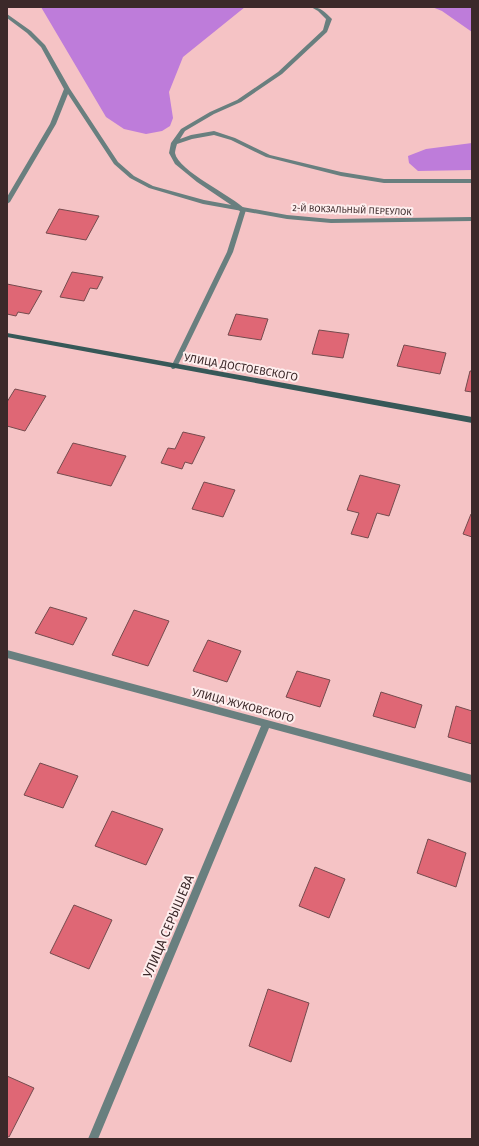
<svg xmlns="http://www.w3.org/2000/svg" width="479" height="1146" viewBox="0 0 479 1146" font-family="'Fira Sans',sans-serif">
<rect width="100%" height="100%" fill="#f5c3c5"/>
<g fill="#be7cda">
<polygon points="41,7 245,7 183,57 169,92 173,118 170,126 162,131 146,134 124,129 106,117"/>
<polygon points="432,7 472,7 472,32 442,11"/>
<polygon points="472,143 472,170 418,171 409,163 408,156 426,149"/>
</g>
<g fill="#df6775" stroke="#754b4e">
<polygon points="59,209 99,216 86,240 46,233"/>
<polygon points="72,272 103,277 97,289 90,288 84,301 60,297"/>
<polygon points="7,284 42,291 29,314 18,312 16,316 7,314"/>
<polygon points="236,314 268,319 261,340 228,335"/>
<polygon points="319,330 349,334 343,358 312,354"/>
<polygon points="404,345 446,353 440,374 397,366"/>
<polygon points="470,371 472,371 472,392 465,391"/>
<polygon points="15,389 46,396 25,431 7,426 7,402"/>
<polygon points="183,432 205,437 192,464 185,462 182,469 161,463 168,448 175,449"/>
<polygon points="73,443 126,456 111,486 57,473"/>
<polygon points="360,475 400,485 389,516 377,513 368,538 351,534 359,513 347,510"/>
<polygon points="204,482 235,490 223,517 192,509"/>
<polygon points="471,514 472,515 472,537 463,534"/>
<polygon points="50,607 87,618 73,645 35,633"/>
<polygon points="134,610 169,621 148,666 112,655"/>
<polygon points="208,640 241,651 227,682 193,671"/>
<polygon points="297,671 330,680 320,707 286,697"/>
<polygon points="381,692 422,705 415,728 373,716"/>
<polygon points="456,706 472,711 472,744 448,737"/>
<polygon points="40,763 78,776 63,808 24,795"/>
<polygon points="112,811 163,829 146,865 95,846"/>
<polygon points="428,839 466,853 456,887 417,873"/>
<polygon points="315,867 345,879 329,918 299,906"/>
<polygon points="74,905 112,920 89,969 50,953"/>
<polygon points="268,989 309,1003 291,1062 249,1046"/>
<polygon points="7,1076 34,1088 9,1137 7,1136"/>
</g>
<g fill="none" stroke-linecap="round" stroke-linejoin="round">
<path fill="#697f7f" fill-rule="evenodd" d="M 311,7 C 321,7 325,12 332,19 L 327,32 L 282,74 L 241,102 L 214,114 L 185,131 L 180,139 L 191,135 L 214,131 L 235,138 L 270,155 L 341,172 L 384,179 L 472,179 L 472,183 L 384,183 L 341,176 L 266,157 L 231,140 L 214,135 L 192,139 L 177,144 C 176,147 175,151 175,153 C 178,171 233,196 246,210 L 233,252 L 177,367 L 174,369 L 172,369 L 171,367 L 227,252 L 240,211 L 197,182 L 175,164 L 169,153 L 171,143 L 181,129 L 210,112 L 237,100 L 278,72 L 323,30 L 326,19 L 318,11 Z"/>
<g fill="#697f7f" fill-rule="evenodd">
<polygon points="7,14 31,31 45,45 70,89 118,162 134,176 153,186 204,200 287,215 331,219 472,217 472,221 331,223 287,219 203,204 149,188 130,178 114,164 68,94 56,124 10,202 7,204 7,197 50,124 64,89 41,47 27,33 7,18"/>
<polygon points="7,650 472,775 472,783 269,728 98,1139 88,1139 261,726 7,658"/>
</g>
<polygon fill="#375858" fill-rule="evenodd" points="7,333 472,417 472,423 7,337"/>
</g>
<g text-anchor="middle" stroke-width="4" stroke-linejoin="round" paint-order="stroke">
<g font-size="9" fill="#3c292a" stroke="#feeeee">
<text transform="translate(352 210) rotate(2)" y="3">2-Й ВОКЗАЛЬНЫЙ ПЕРЕУЛОК</text>
</g>
<g font-size="11" fill="#3c292a" stroke="#feeeee">
<text transform="translate(241 367) rotate(10)" y="4">УЛИЦА ДОСТОЕВСКОГО</text>
<text transform="translate(243 705) rotate(15)" y="4">УЛИЦА ЖУКОВСКОГО</text>
</g>
<g font-size="13" fill="#3c292a" stroke="#feeeee">
<text transform="translate(168 926) rotate(-67)" y="5">УЛИЦА СЕРЫШЕВА</text>
</g>
</g>
<rect width="479" height="1146" fill="none" stroke="#3c292a" stroke-width="16"/>
</svg>
